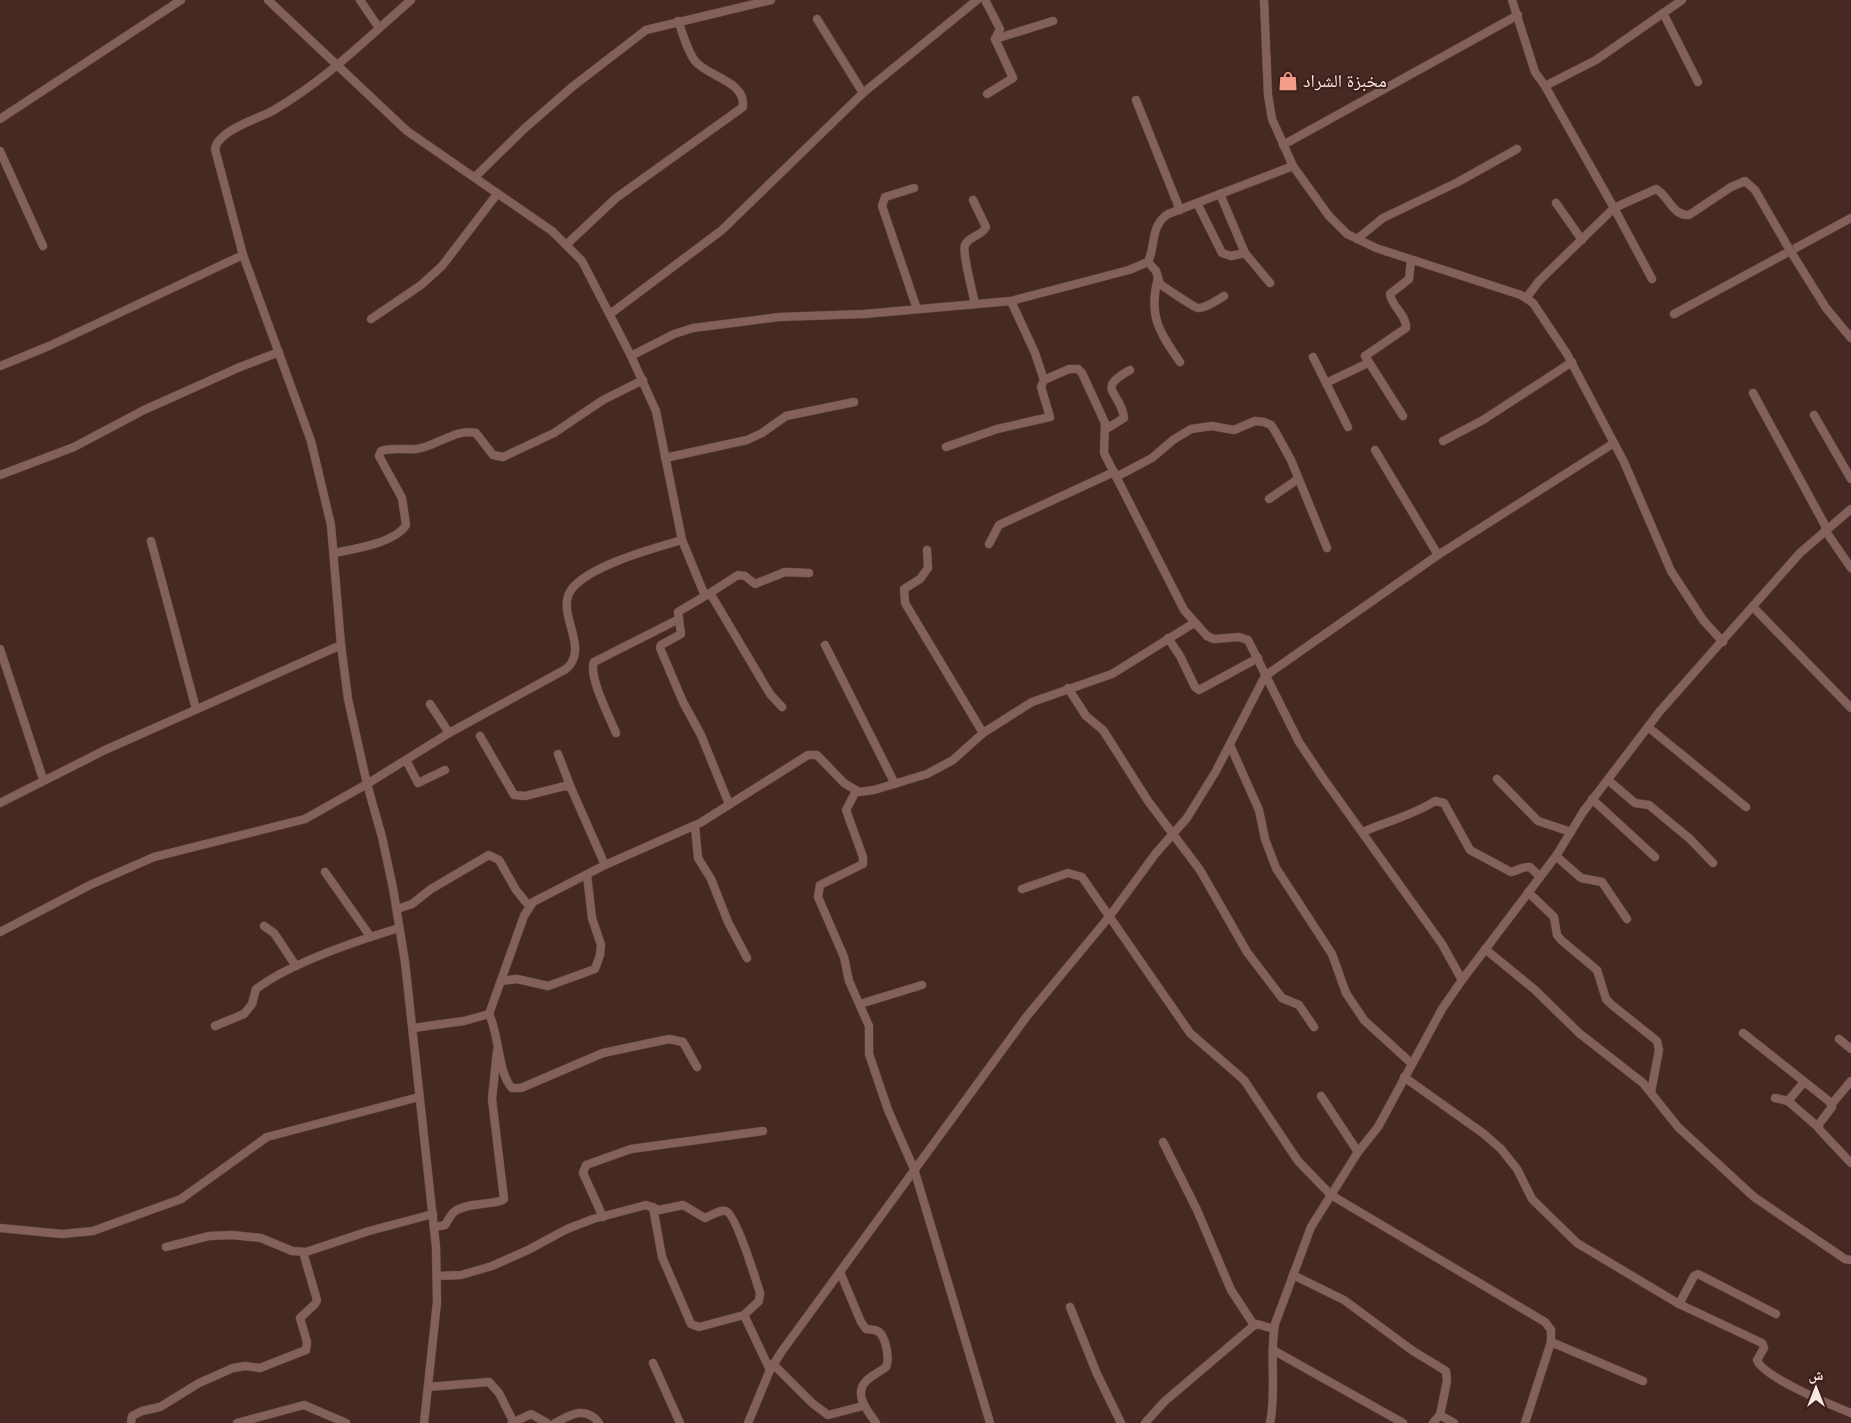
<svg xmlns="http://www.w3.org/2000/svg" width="1851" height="1423" viewBox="0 0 1851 1423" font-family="'Open Sans','Noto Naskh Arabic',sans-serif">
<rect width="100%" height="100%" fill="#462923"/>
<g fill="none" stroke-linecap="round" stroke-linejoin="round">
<defs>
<g id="minor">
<path d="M 268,0 L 407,131 L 552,231 L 582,261 L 631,356 L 656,411 L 682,540 C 654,548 588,566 571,590 C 555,613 591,648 566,669 L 449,733 L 367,784 L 382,837 L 393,888 L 405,962 L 436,1247 L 437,1302 L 424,1423"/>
<polyline points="360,0 379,28"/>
<polyline points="985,0 1000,29 995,39 1013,78 987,94"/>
<polyline points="1264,0 1268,95 1272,119 1293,166 1329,216 1347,234 1376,248 1521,295 1533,303 1567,354 1624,462 1671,571 1703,620 1723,642"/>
<polyline points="1512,0 1535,72 1545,86 1596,60 1682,0"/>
<polyline points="1663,13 1698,82"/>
<polyline points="817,19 863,93"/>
<polyline points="995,39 1053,21"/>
<polyline points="1136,100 1180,210"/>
<polyline points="0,119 181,0"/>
<polyline points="1283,145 1518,15"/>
<polyline points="0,151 43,246"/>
<polyline points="476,176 524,129 572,87 646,30 771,0"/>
<polyline points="914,188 885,197 882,206 917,309"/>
<polyline points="1220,194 1245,253"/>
<path d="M 973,200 L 986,227 C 982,236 969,236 965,245 C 962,253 973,293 975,304"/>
<polyline points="1197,203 1222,253 1231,256 1245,253 1270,283"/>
<polyline points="1556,203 1582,240"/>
<polyline points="1357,239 1383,218 1458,182 1517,149"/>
<path d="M 567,244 L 616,198 L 743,107 C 746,81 708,77 695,61 C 687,51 683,33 678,21"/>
<polyline points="1791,252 1826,308 1851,338"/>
<path d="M 1148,262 L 1156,271 L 1160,284 C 1164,287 1195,308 1198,308 C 1207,308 1217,300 1224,296"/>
<path d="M 1158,278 C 1148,315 1159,332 1180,362"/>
<path d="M 1652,279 L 1614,208 L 1656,189 C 1669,196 1672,216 1689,215 L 1731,187 L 1745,181 L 1755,190 L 1784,240"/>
<polyline points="1527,297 1539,281 1614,208 1545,86"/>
<polyline points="1011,301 1035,353 1044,380 1069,369 1078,369 1082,373 1105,423 1104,453 1184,610 1207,636 1214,639 1239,637 1248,640 1299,742 1323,778 1442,944 1462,980"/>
<polyline points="610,314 722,230 863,93 977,0"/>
<polyline points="1674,314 1851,218"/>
<polyline points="371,319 421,285 442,266 497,194"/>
<path d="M 631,356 L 674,334 L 693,328 L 779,317 L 864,314 L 1011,301 L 1129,270 L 1148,262 C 1156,245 1150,226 1168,214 L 1293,166"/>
<polyline points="1313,357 1348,427"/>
<polyline points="0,366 49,346 243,255"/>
<polyline points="1326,383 1368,363"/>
<polyline points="1753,393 1827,529"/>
<polyline points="1814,415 1851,479"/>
<path d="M 1403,416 L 1365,356 L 1406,328 C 1407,315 1391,306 1390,294 L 1409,279 L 1411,260"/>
<path d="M 1106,429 L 1124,418 C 1121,391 1094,390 1130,370"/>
<polyline points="1443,441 1483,420 1572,362"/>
<polyline points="946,447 997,429 1050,417 1041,387 1044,380"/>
<polyline points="1375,450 1438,555"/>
<polyline points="665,458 747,440 762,433 786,416 854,402"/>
<polyline points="0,475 74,447 144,410 240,367 279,352"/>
<polyline points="1116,477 1152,458 1173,440 1191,429 1212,426 1234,430 1255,421 1264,422 1271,425 1275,431 1291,460 1327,548"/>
<polyline points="1269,499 1298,479"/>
<polyline points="1825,530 1851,568"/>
<polyline points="682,540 705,596 678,612 681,634 661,645 660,648 683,702 701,735 729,804"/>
<polyline points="151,541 196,709"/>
<polyline points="989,544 999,525 1114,472"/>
<polyline points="927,550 928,568 920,579 904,589 905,603 983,733"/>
<path d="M 334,553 C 354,549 395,543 406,525 L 402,498 L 379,456 L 381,451 C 392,447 404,450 416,449 C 436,447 455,428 476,433 L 493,455 L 503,457 L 554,433 L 603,400 L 643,380"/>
<polyline points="710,593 738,575 745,576 755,584 785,572 809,573"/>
<polyline points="705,596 710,593 770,694 782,707"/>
<polyline points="1753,607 1851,708"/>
<polyline points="1168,638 1180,656 1195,687 1199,690 1258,658"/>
<polyline points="825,645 895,784"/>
<polyline points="0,649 43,779"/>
<polyline points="1068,688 1086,716 1103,730 1148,801 1200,870 1247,952 1282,998 1299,1005 1314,1027"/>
<polyline points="430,704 449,733"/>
<polyline points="1648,727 1746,807"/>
<path d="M 616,733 C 610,718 588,676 594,662 L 679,619"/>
<polyline points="480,736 514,795 525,796 565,786 571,788 605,865"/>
<polyline points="1230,745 1259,810 1265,839 1276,868 1332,954 1346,993 1364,1020 1411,1063"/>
<polyline points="558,754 571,788"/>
<polyline points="406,760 418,783 445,770"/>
<polyline points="1497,779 1538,821 1571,832"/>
<polyline points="1608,780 1635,803 1649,805 1690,839 1713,863"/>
<polyline points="856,791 846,810 863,857 863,864 820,885 818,897 844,957 849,981 869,1026 869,1054 888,1110 914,1169 990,1423"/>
<polyline points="1592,799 1655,857"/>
<polyline points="0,803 105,750 341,645"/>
<polyline points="695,826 698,858 711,879 728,922 747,958"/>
<path d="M 1363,832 C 1387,821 1412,816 1435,801 L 1444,803 L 1470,850 L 1511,872 C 1518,871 1522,866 1530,867 L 1539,876"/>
<polyline points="1556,856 1581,878 1602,882 1627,919"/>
<polyline points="325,872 370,936"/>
<polyline points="1022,889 1068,873 1082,877 1190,1033 1244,1080 1298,1161 1331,1195 1545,1322 1551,1330 1551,1342 1525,1423"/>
<polyline points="1528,892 1554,917 1557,935 1561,940 1597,970 1606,999 1612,1005 1657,1041 1659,1050 1651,1092"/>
<polyline points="397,909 412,904 431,889 489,855 499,860 516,890 529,906"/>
<polyline points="264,926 274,933 296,966"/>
<path d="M 0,932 L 90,885 L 154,857 L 305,819 L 367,784 L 348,699 L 341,645 L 331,525 L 311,441 L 243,255 L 215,149 C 218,130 258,119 274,110 C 327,79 365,40 411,0"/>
<polyline points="1485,949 1534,989 1579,1033 1643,1083 1678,1127 1754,1197 1845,1259 1851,1260"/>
<polyline points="501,981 517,979 548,986 595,969 600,955 601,945 592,918 587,875"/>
<polyline points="860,1004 922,985"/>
<path d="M 489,1014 C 499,1033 498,1074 512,1088 L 521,1088 L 603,1053 L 669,1039 L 683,1042 L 697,1067"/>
<path d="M 215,1026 L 244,1014 L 252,1004 L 256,989 C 292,962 356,941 399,928"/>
<polyline points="413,1028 464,1021 489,1014 524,916 533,902 605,865 700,823 808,755 817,755 844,783 859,792 874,790 927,774 953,760 983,733 1032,702 1112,674 1194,623"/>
<polyline points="1743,1033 1830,1102 1832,1107 1819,1124 1819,1129 1851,1163"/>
<polyline points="1839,1039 1851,1049"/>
<path d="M 1404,1077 L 1484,1134 L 1501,1149 L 1517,1169 L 1532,1199 L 1577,1243 L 1679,1304 L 1762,1343 L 1764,1348 L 1757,1360 C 1763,1377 1833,1406 1851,1413"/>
<polyline points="1321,1096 1358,1152"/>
<polyline points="1775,1098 1788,1101 1818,1127"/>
<polyline points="1788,1101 1804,1082"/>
<polyline points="1831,1105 1851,1081"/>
<polyline points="1163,1142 1197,1210 1231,1290 1254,1325"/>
<polyline points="653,1207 662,1257 691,1324 699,1327 744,1315"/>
<polyline points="603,1217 583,1173 586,1165 631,1149 763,1131"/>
<path d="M 434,1227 L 445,1225 C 448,1221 450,1215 454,1212 C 466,1202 498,1205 504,1199 L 492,1099 L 497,1051"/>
<polyline points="0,1228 62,1234 93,1231 181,1199 267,1137 419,1097"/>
<polyline points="166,1247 209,1236 232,1235 261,1238 292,1251 306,1252 369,1231 433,1214"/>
<path d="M 840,1272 L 861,1322 L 866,1329 C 871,1330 875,1329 879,1332 C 886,1338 890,1359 886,1367 C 880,1372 872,1375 866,1381 C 853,1395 868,1411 876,1423"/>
<polyline points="1293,1275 1344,1300 1413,1351 1446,1371 1447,1381 1440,1415"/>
<path d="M 438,1276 L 461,1275 L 492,1266 L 528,1250 L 567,1229 L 593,1219 L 646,1205 L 659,1210 L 683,1205 L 705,1218 C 711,1216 720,1209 726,1211 C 736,1214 756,1280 760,1293 L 759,1301 L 744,1315 L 770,1370"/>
<polyline points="1679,1304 1694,1276 1698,1274 1776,1314"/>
<polyline points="1070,1307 1097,1374 1121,1423"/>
<polyline points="1551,1342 1643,1381"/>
<polyline points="1273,1350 1403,1423"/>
<polyline points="653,1363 680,1423"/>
<polyline points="773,1364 812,1403 828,1415 863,1406"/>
<polyline points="428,1387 489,1382 499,1393 514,1423"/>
<polyline points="131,1423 132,1416 142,1411 160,1407 199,1383 233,1368 245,1366 260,1368 306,1350 307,1342 300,1318 315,1304 317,1300 303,1252"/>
<polyline points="237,1423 304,1405 346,1423"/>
<polyline points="512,1423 531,1414 547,1423"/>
<path d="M 555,1423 C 570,1415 586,1405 599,1423"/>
<polyline points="748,1423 770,1370 782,1351 1027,1016 1109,917 1156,853 1187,818 1216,771 1265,676 1438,555 1614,443"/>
<polyline points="1145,1423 1165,1401 1252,1327 1257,1324 1274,1329"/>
<path d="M 1270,1423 C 1277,1390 1269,1357 1275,1324 L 1311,1227 L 1358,1152 L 1378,1127 L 1442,1009 L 1462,980 L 1556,856 L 1583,812 L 1660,711 L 1800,553 L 1851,509"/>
<polyline points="1433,1423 1440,1415 1454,1423"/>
</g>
</defs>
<use href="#minor" stroke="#614943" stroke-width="9"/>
<use href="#minor" stroke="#83615a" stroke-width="8"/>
<defs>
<polyline id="minor-bridge" points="1784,240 1791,252"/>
</defs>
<use href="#minor-bridge" stroke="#614943" stroke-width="9" stroke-linecap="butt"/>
<use href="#minor-bridge" stroke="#83615a" stroke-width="8"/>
</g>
<defs>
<symbol id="shop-bare" viewBox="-9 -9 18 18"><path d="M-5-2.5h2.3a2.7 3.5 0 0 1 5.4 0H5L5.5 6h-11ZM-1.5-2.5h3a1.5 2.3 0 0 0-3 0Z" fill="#f49d8b" stroke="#3b1f19" stroke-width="2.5" paint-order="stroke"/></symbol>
</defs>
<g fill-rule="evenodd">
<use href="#shop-bare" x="1274" y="67" width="28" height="28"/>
</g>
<g text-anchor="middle" stroke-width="4" stroke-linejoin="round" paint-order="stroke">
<g font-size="18" fill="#fbe7e3" stroke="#3b1f19" text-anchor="start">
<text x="1303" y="87">مخبزة الشراد</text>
</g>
</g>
<g transform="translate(1816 1388)" stroke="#3b1f19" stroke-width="4" paint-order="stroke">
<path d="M0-4L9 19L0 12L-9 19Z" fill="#fbe7e3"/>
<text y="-8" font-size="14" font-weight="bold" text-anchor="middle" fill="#fbe7e3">ش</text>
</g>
</svg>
